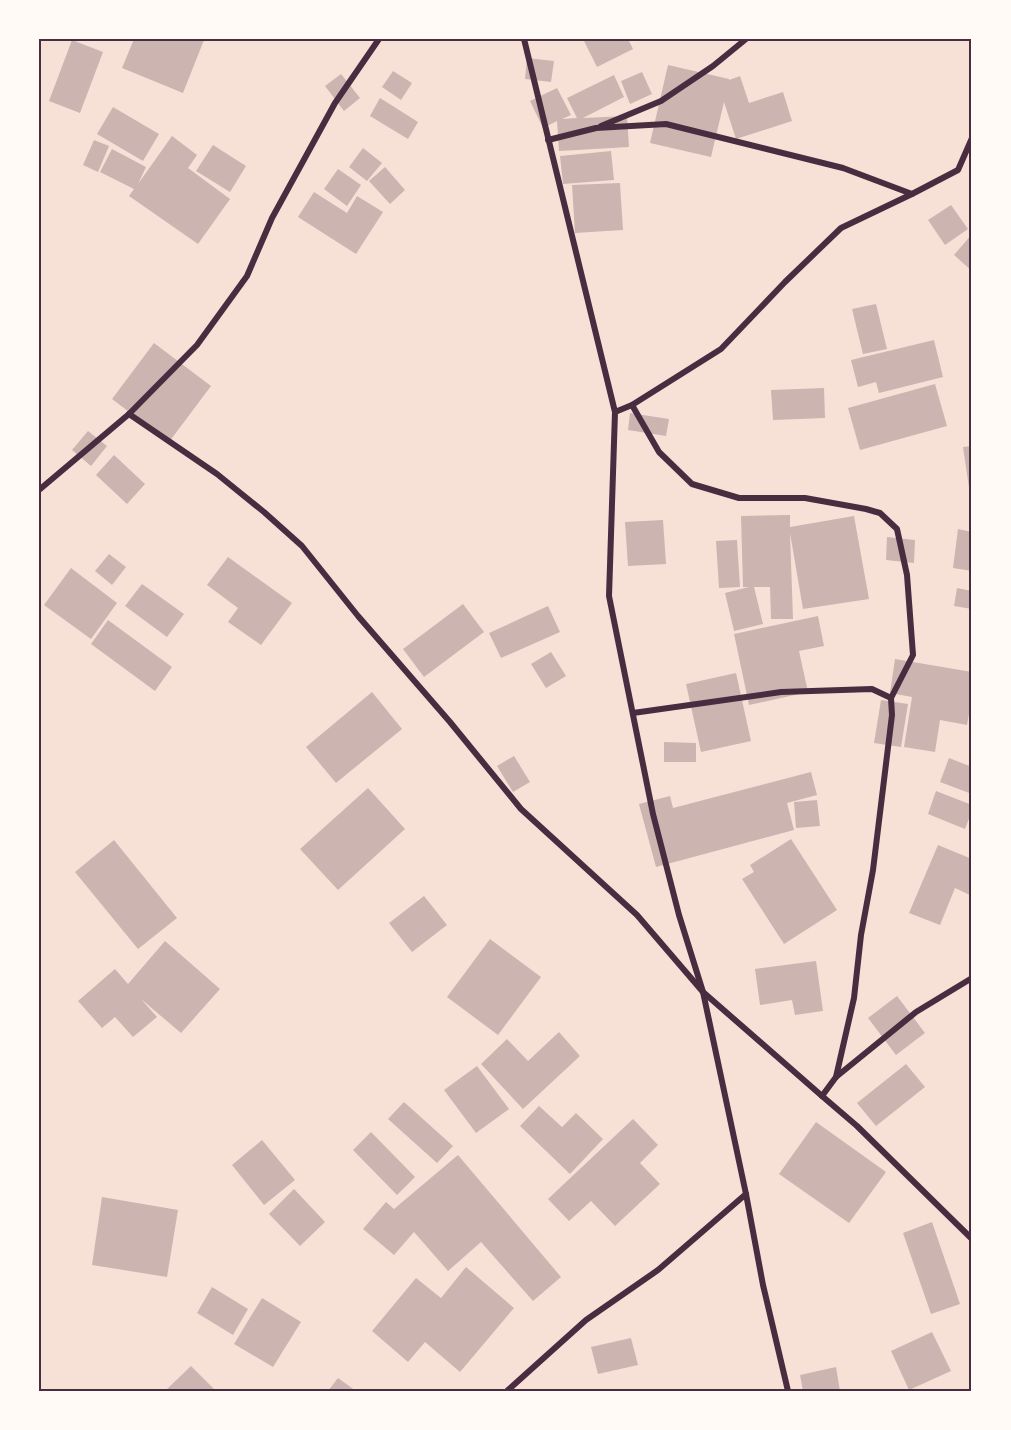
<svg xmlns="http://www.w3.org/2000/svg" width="1011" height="1430" viewBox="0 0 1011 1430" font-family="'Open Sans',sans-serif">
<rect width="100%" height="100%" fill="#f7e1d7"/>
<g fill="#ccb4b1">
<polygon points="134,39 201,39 204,40 183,93 122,68"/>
<polygon points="583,39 628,39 633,49 597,67"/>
<polygon points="72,40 103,52 80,113 49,101"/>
<polygon points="527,58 554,61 551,82 525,79"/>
<polygon points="668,65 729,79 729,80 740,76 749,103 783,92 792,121 736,139 724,102 711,157 650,143"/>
<polygon points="393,71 412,83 401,100 382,87"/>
<polygon points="642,72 652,94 630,104 621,81"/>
<polygon points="341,74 360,98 344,111 325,86"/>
<polygon points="614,75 624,97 583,118 627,116 629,147 559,151 557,121 543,128 530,101 557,88 571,115 562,119 577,118 567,98"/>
<polygon points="380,98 418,122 408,139 370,116"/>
<polygon points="113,107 159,134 143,161 97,134"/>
<polygon points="172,136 197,155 188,168 230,199 198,244 129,196 134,189 100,172 112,149 146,167 138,184"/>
<polygon points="94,140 109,146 98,172 83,165"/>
<polygon points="213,145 246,166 230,192 196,171"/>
<polygon points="363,148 382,163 367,181 349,167"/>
<polygon points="611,151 614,180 563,184 560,156"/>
<polygon points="385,167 405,190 390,204 369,181"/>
<polygon points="338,169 361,185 347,206 324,189"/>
<polygon points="620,183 623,230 575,233 572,185"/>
<polygon points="314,192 347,213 357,196 383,212 356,254 298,217"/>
<polygon points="951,205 968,229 945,245 928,220"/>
<polygon points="972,234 972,271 954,255"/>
<polygon points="876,304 887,349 863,354 852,309"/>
<polygon points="934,340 943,377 879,393 876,382 858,387 851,360"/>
<polygon points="154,343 211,386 169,442 112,399"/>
<polygon points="935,384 947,426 860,450 848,408"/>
<polygon points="824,388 825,418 773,420 771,390"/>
<polygon points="630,413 669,419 666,436 628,430"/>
<polygon points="88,431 107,446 91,466 72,450"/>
<polygon points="972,446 972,501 971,501 963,447"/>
<polygon points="114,455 145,484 127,504 96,475"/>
<polygon points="790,515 790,527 854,516 869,599 803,609 790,533 793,619 771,619 770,587 754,587 763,624 734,631 725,593 749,587 743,587 741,516"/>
<polygon points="663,520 666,564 628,566 625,522"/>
<polygon points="958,529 972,532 972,571 953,568"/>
<polygon points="887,537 915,540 914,563 886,560"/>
<polygon points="737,540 740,587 719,588 716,541"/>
<polygon points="109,554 126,567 112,585 95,571"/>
<polygon points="228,557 292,603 261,645 228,622 238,608 207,585"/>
<polygon points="71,568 117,603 91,639 44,605"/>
<polygon points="142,584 184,614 167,637 125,606"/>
<polygon points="957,588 972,591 972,609 954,606"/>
<polygon points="463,604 484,632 424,677 403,649"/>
<polygon points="548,606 560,632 501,658 489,633"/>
<polygon points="818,616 824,646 799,651 808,692 749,705 734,634"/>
<polygon points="108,620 172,667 155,691 91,644"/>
<polygon points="551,652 566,676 546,688 531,664"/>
<polygon points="895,659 972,672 972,704 971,703 967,725 940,720 935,752 904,747 912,697 890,693"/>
<polygon points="736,673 751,741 701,752 686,684"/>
<polygon points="372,692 402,729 336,783 306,747"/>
<polygon points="881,700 908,704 901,747 874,743"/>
<polygon points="664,742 696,743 696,762 664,762"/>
<polygon points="514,756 530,782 513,792 497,766"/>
<polygon points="949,758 972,767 972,794 940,782"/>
<polygon points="811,772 817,795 787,803 794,830 656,867 639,804 670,796 673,808"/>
<polygon points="368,788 405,829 338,890 300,849"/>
<polygon points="936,791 972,805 972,811 965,829 928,814"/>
<polygon points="817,800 820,826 796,828 794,802"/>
<polygon points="791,839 837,910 784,944 742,879 754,872 750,865"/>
<polygon points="114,840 177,918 138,949 75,872"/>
<polygon points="938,845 972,859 972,896 955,888 940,925 909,913"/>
<polygon points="424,896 447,925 412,952 389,923"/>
<polygon points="490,939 541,977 498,1035 447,997"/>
<polygon points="165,941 220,989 181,1033 141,999 157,1017 133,1037 115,1017 102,1028 78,1001 115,969 128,984"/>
<polygon points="816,961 823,1011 795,1015 792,1000 760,1005 755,969"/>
<polygon points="897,996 925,1033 896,1055 868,1018"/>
<polygon points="559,1032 580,1056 523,1109 481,1064 507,1039 528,1061"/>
<polygon points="906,1064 925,1087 876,1126 857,1103"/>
<polygon points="477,1066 509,1109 476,1133 444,1090"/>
<polygon points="404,1102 453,1146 437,1163 388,1119"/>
<polygon points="539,1106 562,1127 576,1113 603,1139 570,1174 520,1126"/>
<polygon points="633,1119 658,1145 640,1163 660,1184 615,1226 591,1201 569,1221 548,1199"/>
<polygon points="816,1122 886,1172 849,1223 779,1174"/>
<polygon points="371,1132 415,1177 397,1195 353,1150"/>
<polygon points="262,1140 295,1180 264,1205 232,1165"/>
<polygon points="458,1155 561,1277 533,1301 481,1242 448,1271 414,1232 394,1255 363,1229 386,1202 394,1209"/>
<polygon points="294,1189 325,1222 300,1246 269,1214"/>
<polygon points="102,1197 178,1210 167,1277 92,1265"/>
<polygon points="932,1222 960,1304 931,1314 903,1233"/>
<polygon points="466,1267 514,1308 460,1372 425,1342 408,1362 372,1331 416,1278 441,1298"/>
<polygon points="212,1287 248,1309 233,1335 197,1313"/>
<polygon points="262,1298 301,1322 273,1367 234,1344"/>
<polygon points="932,1332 951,1371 909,1390 891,1351"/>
<polygon points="631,1338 638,1365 598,1374 591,1347"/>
<polygon points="191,1366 216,1391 165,1391"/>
<polygon points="836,1367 840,1391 803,1391 800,1375"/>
<polygon points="338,1378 356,1391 328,1391"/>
</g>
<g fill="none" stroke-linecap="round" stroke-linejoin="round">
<g stroke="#4a2c40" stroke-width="6">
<polyline points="524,39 615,412 609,596 653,814 679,915 703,992 746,1194 763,1285 788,1391"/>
<polyline points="601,126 661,101 713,66 746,39"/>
<polyline points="548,140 596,128 666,124 843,168 912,194"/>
<polyline points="632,405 659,452 692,484 739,498 805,498 866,509 880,513 897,529 907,575 913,655 891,698 892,715 873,870 861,935 854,998 836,1077"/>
<polyline points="615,412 632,405 721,349 785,282 841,228 912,194 958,170 972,138"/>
<polyline points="129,414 217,474 264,512 302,546 358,616 450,722 521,809 637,915 703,992 822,1096 857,1126 972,1239"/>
<polyline points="39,490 129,414 197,345 247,276 272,218 335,103 379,39"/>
<polyline points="633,713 781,692 872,689 891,698"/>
<polyline points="822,1096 836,1077 916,1012 972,978"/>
<polyline points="507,1391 586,1320 658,1270 746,1194"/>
</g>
</g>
<rect width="1011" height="1430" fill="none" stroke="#fffaf5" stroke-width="81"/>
<rect x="40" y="40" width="930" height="1350" fill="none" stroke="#4a2c40" stroke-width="2"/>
</svg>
